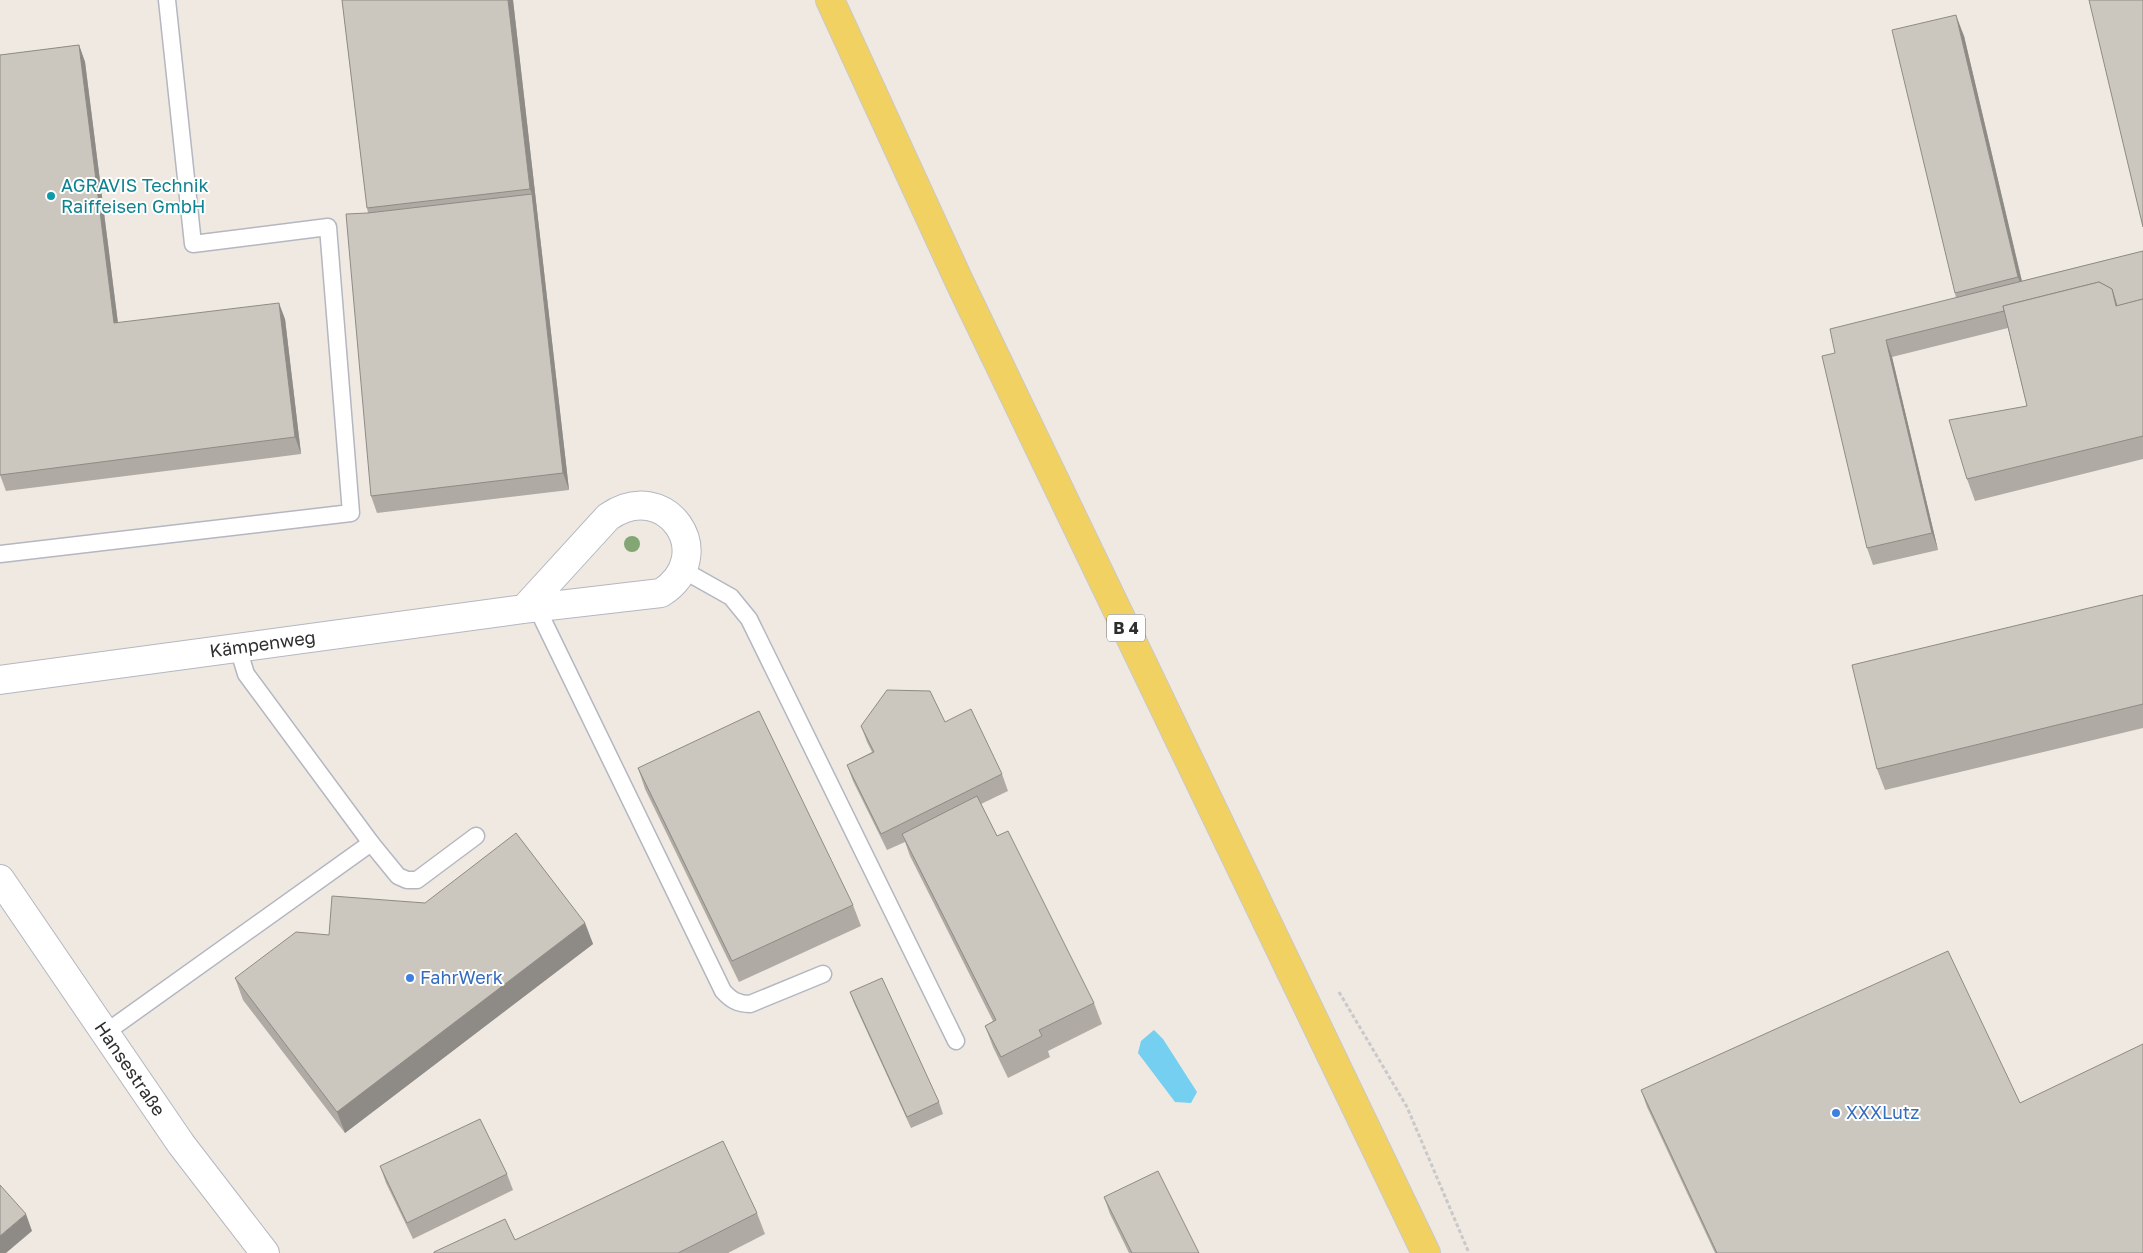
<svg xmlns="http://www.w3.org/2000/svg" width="2143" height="1253" viewBox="0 0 2143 1253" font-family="'Golos Text',sans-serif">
<rect width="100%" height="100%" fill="#efe9e1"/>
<polygon fill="#75cff0" points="1154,1030 1163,1039 1197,1092 1191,1103 1175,1102 1138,1053 1141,1041"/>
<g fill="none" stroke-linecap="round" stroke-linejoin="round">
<defs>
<g id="service">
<polyline points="0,554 351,513 328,227 193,244 167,0"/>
<polyline points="683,570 731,597 749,619 956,1041"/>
<path d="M 537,608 L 723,991 C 731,1000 738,1004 750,1004 L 823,974"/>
<polyline points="238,648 246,674 371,843 398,876 407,880 417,880 476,836"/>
<polyline points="105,1033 371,843"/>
</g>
<g id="minor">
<path id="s1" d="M 0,680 L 524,609 L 661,593 C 720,555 666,476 608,517 L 524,609"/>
<path id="s2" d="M 0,879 L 181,1144 L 265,1253"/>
</g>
<polyline id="primary" points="830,0 960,283 1426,1253"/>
</defs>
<use href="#service" stroke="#b4b7c1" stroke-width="19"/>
<use href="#minor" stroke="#b4b7c1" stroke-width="30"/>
<use href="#primary" stroke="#c9c9c9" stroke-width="30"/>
<polyline stroke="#c9c9c9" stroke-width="3" stroke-dasharray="4 2.5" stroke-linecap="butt" points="1339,992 1407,1107 1469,1253"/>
<use href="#service" stroke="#fff" stroke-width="16"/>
<use href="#minor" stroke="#fff" stroke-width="28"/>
<use href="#primary" stroke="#f2d163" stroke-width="28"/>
</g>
<circle fill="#84a574" cx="632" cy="544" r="8"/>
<g fill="#afaba4">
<polygon points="342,0 513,0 569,490 377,513 371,496 368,213 367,208"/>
<polygon points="1964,36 2022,281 2143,251 2143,459 1975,501 1967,479 2027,406 2008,328 1892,357 1938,550 1873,565 1867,548 1835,353 1956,298 1955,293"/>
<polygon points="79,45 85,62 118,323 285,319 301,454 6,491 0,475 0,55"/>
<polygon points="2143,595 2143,728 1885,790 1877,769"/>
<polygon points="945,722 1002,774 1008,791 981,804 997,836 1094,1003 1102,1024 1048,1051 1050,1057 1008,1078 993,1047 985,1026 993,1021 910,856 905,842 887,850 853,781 847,765 872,752 867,742 861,726"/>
<polygon points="638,768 853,905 861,926 739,982 645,789"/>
<polygon points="585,923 593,944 345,1133 243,1000 235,978 329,935"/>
<polygon points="850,992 939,1102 943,1114 911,1128 854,1003"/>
<polygon points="1641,1090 2020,1103 2143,1253 1715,1253 1647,1107"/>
<polygon points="380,1166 507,1174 513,1190 413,1239 386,1183"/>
<polygon points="1104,1197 1199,1253 1129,1253 1110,1214"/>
<polygon points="757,1213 765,1234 728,1253 434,1253 515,1240"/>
</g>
<g fill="#8e8b86">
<polygon points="508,0 513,0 569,490 563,473 532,194 530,189"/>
<polygon points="1956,15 1964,36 2026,299 2018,277"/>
<polygon points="79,45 85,62 120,340 114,323"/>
<polygon points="279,303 285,319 301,454 295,437"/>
<polygon points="1886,340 1892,357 1938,550 1932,533"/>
<polygon points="585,923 593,944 345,1133 337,1112"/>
<polygon points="26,1214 32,1231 6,1253 0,1253 0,1236"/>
</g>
<g fill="#cbc7bf" stroke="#8e8b86">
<polygon points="342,0 508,0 530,189 367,208"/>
<polygon points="2089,0 2143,0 2143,227"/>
<polygon points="1956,15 2018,277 1955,293 1892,30"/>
<polygon points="79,45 114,323 279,303 295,437 0,475 0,55"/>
<polygon points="532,194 563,473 371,496 346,214 368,213"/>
<polygon points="2143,251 2143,299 2117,306 2112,289 2099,282 2003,306 2004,311 1886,340 1932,533 1867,548 1822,356 1835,353 1830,329"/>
<polygon points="2099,282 2112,289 2116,306 2143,299 2143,436 1967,479 1949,420 2027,406 2003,306"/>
<polygon points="2143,595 2143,704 1877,769 1852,665"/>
<polygon points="887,690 930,691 945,722 971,709 1002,774 881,834 847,765 874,752 861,726"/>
<polygon points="759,711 853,905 732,961 638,768"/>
<polygon points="977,796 997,836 1008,831 1094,1003 1039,1030 1042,1036 1001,1057 985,1026 996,1020 902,834"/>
<polygon points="516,833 585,923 337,1112 235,978 296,932 329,935 332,896 425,903"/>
<polygon points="1948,951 2020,1103 2143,1044 2143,1253 1717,1253 1641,1090"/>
<polygon points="882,978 939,1102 907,1117 850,992"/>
<polygon points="480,1119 507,1174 407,1223 380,1166"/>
<polygon points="723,1141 757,1213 678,1253 434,1253 434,1252 505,1219 515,1240"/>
<polygon points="1158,1171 1199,1253 1132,1253 1104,1197"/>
<polygon points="0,1185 26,1214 0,1236"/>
</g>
<circle fill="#0f9aa8" stroke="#fff" stroke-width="2" cx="51" cy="196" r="5"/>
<g fill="#3f7fe0" stroke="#fff" stroke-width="2">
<circle cx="410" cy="978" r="5"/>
<circle cx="1836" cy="1113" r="5"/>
</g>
<g text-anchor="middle" stroke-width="4" stroke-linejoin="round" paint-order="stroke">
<rect fill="#fff" stroke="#6d6d6d" stroke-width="1" x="1107" y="614.5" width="38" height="27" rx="4"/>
<g font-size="16" font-weight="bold" fill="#2e2e2e">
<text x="1126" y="634">B 4</text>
</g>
<g font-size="18" fill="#0d838f" stroke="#fff" text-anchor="start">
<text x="61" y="192">AGRAVIS Technik<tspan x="61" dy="21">Raiffeisen GmbH</tspan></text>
</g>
<g font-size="18" fill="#2e2e2e" stroke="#fff">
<text dy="6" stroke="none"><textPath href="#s1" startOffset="265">Kämpenweg</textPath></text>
<text dy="6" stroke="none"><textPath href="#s2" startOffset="230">Hansestraße</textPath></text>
</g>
<g font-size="18" fill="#366cbe" stroke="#fff" text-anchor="start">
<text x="420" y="984">FahrWerk</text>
<text x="1846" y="1119">XXXLutz</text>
</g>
</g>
</svg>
